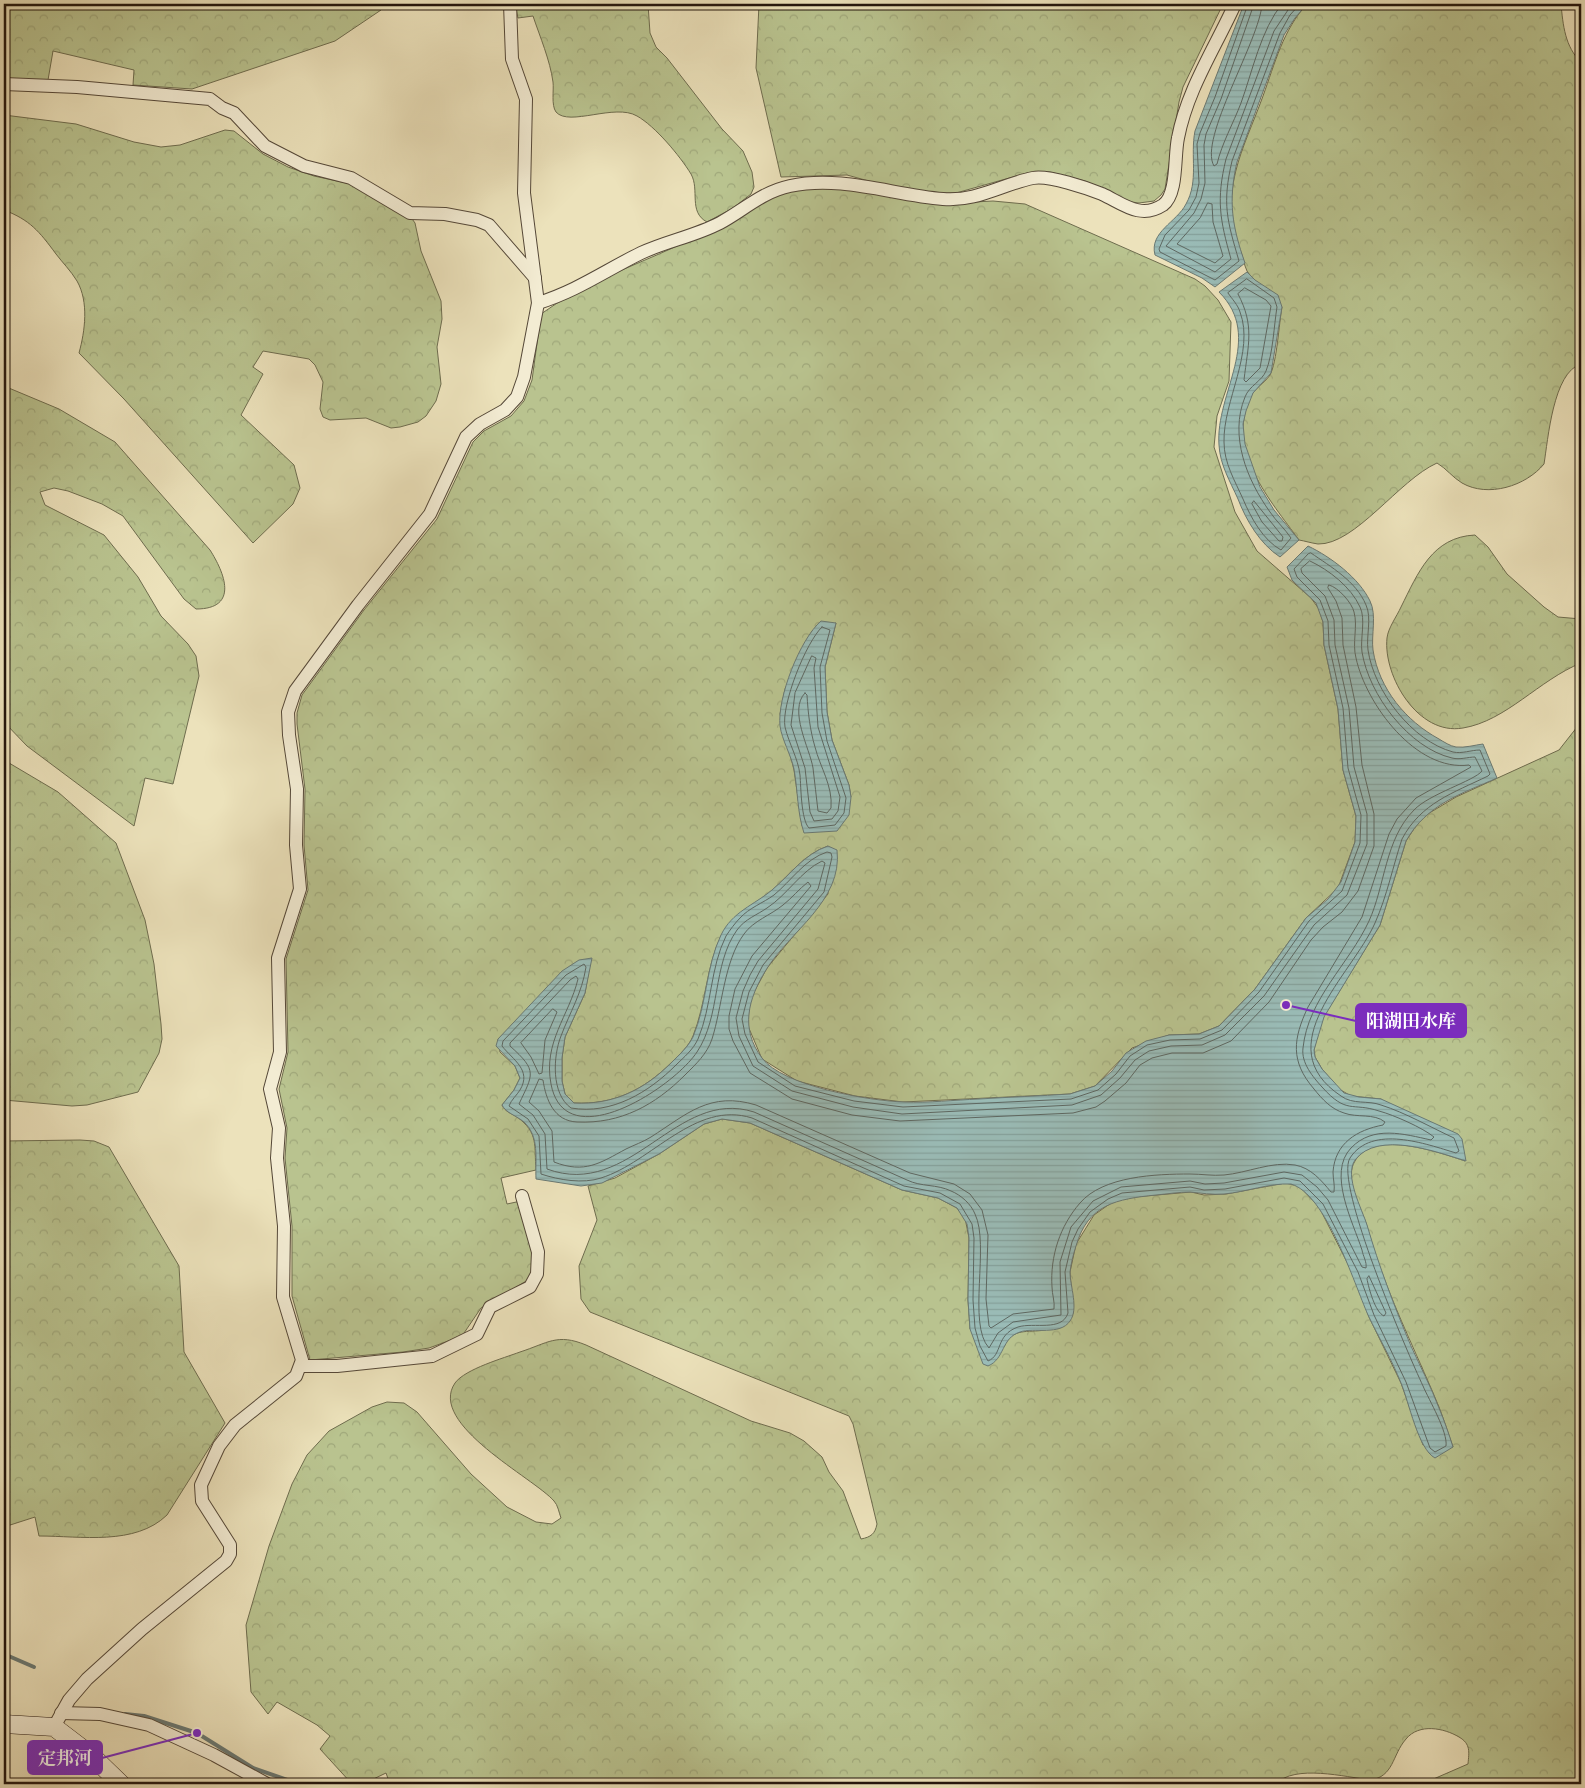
<svg xmlns="http://www.w3.org/2000/svg" width="1585" height="1788" viewBox="0 0 1585 1788" font-family="'Gentium Book Plus','Noto Serif SC',serif">
<defs>
<pattern id="forest-crowns" width="20" height="18" patternUnits="userSpaceOnUse" patternTransform="scale(1.25)"><rect width="20" height="18" fill="#b9c38f"/><path d="M2 6a3 3 0 1 1 6 0M12 15a3 3 0 1 1 6 0" fill="none" stroke="#9fa77a"/></pattern>
<pattern id="water-rules" width="6" height="5" patternUnits="userSpaceOnUse" patternTransform="scale(1.25)"><rect width="6" height="5" fill="#9abcb7"/><path d="M0 2.5h6" fill="none" stroke="#84a19c"/></pattern>
</defs>
<rect width="100%" height="100%" fill="#ece2bb"/>
<filter id="stains"><feTurbulence type="fractalNoise" baseFrequency=".004" numOctaves="4"/><feColorMatrix values="0 0 0 0 .2 0 0 0 0 .09 0 0 0 0 .02 0 0 0 .5 -.17"/></filter>
<radialGradient id="worn" r=".72"><stop offset=".6" stop-color="#630" stop-opacity="0"/><stop offset="1" stop-color="#630" stop-opacity=".3"/></radialGradient>
<g fill="url(#forest-crowns)" stroke="#6e6c4e" fill-rule="evenodd">
<polygon points="4,4 381,4 381,10 335,41 192,89 133,85 134,70 53,51 48,80 4,80"/>
<path d="M 515,4 L 648,4 L 650,33 L 656,47 L 667,58 L 722,129 L 743,151 L 752,172 L 754,187 L 751,194 L 733,208 L 707,222 C 688,212 700,190 691,174 C 680,156 655,126 637,116 C 615,103 569,127 556,112 C 551,105 554,90 553,82 C 550,60 540,37 533,16 L 518,18 Z"/>
<polygon points="759,4 1223,4 1183,87 1179,102 1165,189 1161,195 1154,201 1139,203 1125,201 1085,181 1050,172 1027,173 956,193 912,193 847,175 781,177 756,68"/>
<path d="M 1307,4 L 1561,4 C 1563,25 1565,47 1581,62 L 1581,364 C 1553,372 1548,440 1544,464 C 1526,486 1488,498 1462,483 C 1452,477 1447,469 1437,463 C 1399,480 1355,545 1318,544 C 1311,543 1305,541 1299,540 C 1270,500 1226,451 1250,398 C 1254,388 1264,384 1270,375 C 1277,362 1279,323 1282,307 C 1275,299 1251,278 1247,271 C 1244,265 1243,256 1240,250 C 1218,190 1243,151 1263,96 C 1275,63 1283,30 1307,4 Z"/>
<path d="M 4,115 L 76,124 L 134,142 L 161,147 L 180,145 L 225,130 L 234,131 L 263,154 L 288,167 L 314,176 L 360,186 L 410,216 L 415,223 L 421,251 L 441,301 L 442,319 L 437,347 L 441,384 L 436,401 L 426,416 L 418,422 L 400,427 L 391,428 L 366,418 L 330,420 L 323,417 L 320,409 L 323,382 L 315,365 L 309,359 L 263,351 L 253,367 L 263,374 L 241,415 L 294,465 L 300,488 L 293,504 L 253,543 L 124,399 L 79,353 C 85,331 89,302 77,281 C 71,271 62,262 56,254 C 39,231 30,220 4,210 Z"/>
<path d="M 831,187 L 955,203 L 993,201 L 1025,204 L 1195,279 L 1205,286 L 1218,300 L 1231,322 L 1229,381 L 1217,416 L 1214,447 L 1235,512 L 1257,551 L 1311,598 L 1319,609 L 1323,622 L 1324,645 L 1338,709 L 1343,770 L 1356,816 L 1355,842 L 1338,888 L 1306,918 L 1255,989 L 1219,1026 L 1199,1034 L 1169,1035 L 1132,1048 L 1095,1086 L 1070,1094 L 903,1102 L 855,1096 L 797,1081 L 762,1059 L 748,1026 L 749,1007 L 753,994 L 767,968 L 828,894 L 828,846 C 804,854 790,875 771,891 C 755,904 731,916 721,936 C 706,967 706,1004 693,1036 C 689,1046 680,1054 672,1062 C 644,1090 614,1105 574,1103 L 565,1094 L 562,1081 L 562,1058 L 565,1037 L 585,993 L 591,958 L 498,1039 L 500,1052 L 515,1066 L 520,1078 L 514,1090 L 502,1105 C 505,1112 511,1113 517,1117 C 539,1133 534,1146 536,1170 L 501,1178 L 507,1204 L 521,1201 L 535,1263 L 528,1280 L 481,1308 L 462,1336 L 429,1348 L 403,1352 L 310,1360 L 292,1296 L 292,1226 L 285,1158 L 287,1128 L 279,1089 L 288,1052 L 286,959 L 308,890 L 304,845 L 305,789 L 297,724 L 297,713 L 302,695 L 364,610 L 437,519 L 473,442 L 484,431 L 511,416 L 524,401 L 532,380 L 541,314 C 582,284 631,267 677,246 C 714,229 747,203 786,192 C 800,188 817,189 831,187 ZM 836,623 L 825,667 L 827,712 L 832,740 L 849,785 L 851,797 L 802,826 L 794,770 L 780,714 L 785,689 L 812,631 Z"/>
<path d="M 4,386 L 59,409 L 115,442 L 210,550 C 224,572 240,609 196,609 L 184,599 L 123,516 L 102,504 L 68,491 L 54,488 L 40,492 L 45,505 L 104,535 L 138,577 L 161,616 L 188,644 L 196,656 L 199,676 L 173,784 L 145,778 L 134,826 L 27,746 L 4,722 Z"/>
<path d="M 1475,535 L 1488,547 L 1507,574 L 1544,607 L 1558,617 L 1581,619 L 1581,663 C 1539,680 1506,721 1463,728 C 1418,736 1383,676 1387,638 C 1388,628 1397,616 1401,607 C 1418,573 1432,537 1475,535 Z"/>
<path d="M 1581,722 L 1581,1727 L 1578,1740 L 1581,1746 L 1581,1784 L 1422,1784 L 1468,1764 C 1469,1752 1471,1744 1459,1737 C 1444,1728 1419,1723 1406,1739 C 1392,1755 1394,1777 1370,1780 C 1346,1777 1294,1764 1276,1784 L 390,1784 L 386,1773 L 363,1784 L 352,1784 L 320,1749 L 330,1736 L 317,1725 L 277,1702 L 268,1714 L 251,1692 L 246,1625 L 269,1546 L 292,1484 L 307,1455 L 329,1431 L 372,1407 L 387,1402 L 404,1403 L 417,1412 L 471,1474 L 507,1507 L 536,1522 L 552,1524 L 561,1518 C 559,1513 558,1505 554,1501 C 534,1478 427,1424 455,1383 C 465,1369 504,1358 520,1352 C 548,1343 557,1333 586,1345 L 751,1421 L 790,1433 L 804,1441 L 822,1457 L 829,1472 L 843,1491 L 861,1539 C 871,1537 875,1534 877,1524 L 853,1424 L 849,1416 L 590,1312 L 581,1299 L 579,1266 L 597,1220 L 588,1186 L 615,1178 L 659,1154 L 704,1124 L 722,1119 L 750,1123 L 902,1190 L 938,1198 L 957,1208 L 965,1218 L 969,1238 L 968,1300 L 970,1329 L 1004,1347 C 1012,1327 1028,1333 1045,1330 C 1054,1328 1065,1319 1073,1314 L 1070,1272 L 1076,1244 L 1094,1215 L 1111,1203 L 1122,1198 L 1191,1192 L 1204,1195 L 1226,1194 L 1285,1183 L 1299,1186 L 1319,1207 L 1353,1274 L 1369,1317 L 1401,1383 L 1423,1445 L 1453,1447 C 1448,1433 1444,1420 1439,1407 C 1420,1361 1398,1317 1381,1270 C 1375,1255 1371,1239 1366,1223 C 1360,1206 1344,1178 1355,1161 C 1373,1129 1438,1152 1465,1161 L 1381,1099 L 1351,1096 L 1339,1089 L 1322,1069 L 1315,1057 L 1314,1050 L 1319,1029 L 1324,1016 L 1380,925 L 1406,841 L 1421,818 L 1456,797 L 1559,750 Z"/>
<polygon points="4,760 58,792 116,843 145,920 154,964 161,1024 162,1039 159,1053 138,1092 87,1105 72,1106 4,1100"/>
<path d="M 80,1140 L 94,1141 L 109,1147 L 179,1266 L 184,1352 L 225,1423 L 167,1515 C 135,1546 81,1536 39,1536 L 35,1517 L 4,1527 L 4,1141 Z"/>
</g>
<g fill="url(#water-rules)" stroke="#6a7973">
<path d="M 1244,4 L 1307,4 L 1295,18 L 1284,35 L 1237,162 C 1228,201 1232,226 1245,263 L 1215,287 L 1202,278 L 1155,255 C 1149,232 1177,222 1186,204 C 1199,181 1190,156 1195,131 Z"/>
<path d="M 1247,272 L 1255,280 L 1278,295 L 1282,307 L 1271,373 L 1253,393 L 1246,411 L 1243,424 L 1245,444 L 1260,487 L 1274,510 L 1299,540 L 1280,557 C 1260,544 1246,520 1238,499 C 1230,481 1220,465 1219,445 C 1215,393 1265,338 1219,292 Z"/>
<path d="M 1308,546 C 1331,557 1359,578 1370,601 C 1377,615 1371,635 1373,650 C 1379,689 1406,721 1439,739 C 1444,742 1450,746 1456,747 C 1465,748 1475,745 1483,744 L 1497,778 C 1461,794 1427,804 1406,841 L 1380,925 L 1324,1017 L 1314,1050 L 1315,1057 L 1322,1069 L 1344,1093 L 1359,1097 L 1381,1099 L 1458,1134 L 1462,1139 L 1466,1161 C 1437,1152 1378,1130 1355,1160 C 1344,1176 1362,1209 1367,1225 C 1379,1266 1394,1306 1411,1346 C 1420,1366 1431,1387 1439,1408 C 1444,1420 1449,1434 1453,1447 L 1435,1458 C 1418,1449 1409,1402 1401,1383 C 1392,1360 1379,1338 1368,1315 C 1354,1283 1326,1194 1291,1184 C 1269,1183 1246,1192 1224,1194 C 1212,1195 1201,1193 1190,1192 C 1179,1192 1167,1194 1156,1195 C 1117,1199 1088,1204 1076,1246 C 1073,1255 1071,1264 1070,1272 C 1070,1286 1079,1309 1070,1321 C 1060,1336 1034,1327 1020,1332 C 1001,1338 1005,1359 988,1366 L 983,1364 L 970,1329 L 968,1300 L 969,1238 L 967,1224 L 957,1208 L 938,1198 L 902,1190 L 750,1123 L 722,1119 L 704,1124 L 659,1154 L 602,1183 L 581,1186 L 536,1179 C 535,1159 540,1137 524,1122 C 517,1116 506,1113 502,1105 L 514,1090 L 520,1078 L 515,1066 L 496,1046 L 498,1039 L 562,971 L 579,960 L 592,958 L 585,993 L 565,1037 L 562,1058 L 562,1081 L 565,1094 L 574,1103 C 613,1105 644,1090 671,1063 C 679,1055 688,1047 693,1037 C 707,1004 706,966 721,935 C 732,912 754,905 772,890 C 790,875 804,854 828,846 L 837,850 C 843,901 789,932 766,970 C 748,999 740,1029 762,1058 C 782,1086 870,1101 904,1102 C 929,1103 954,1100 979,1099 C 1010,1097 1040,1096 1070,1094 L 1095,1086 L 1112,1071 L 1126,1053 L 1146,1041 L 1169,1035 L 1199,1034 L 1219,1026 L 1255,989 L 1306,918 L 1328,899 L 1341,882 L 1355,842 L 1356,816 L 1343,770 L 1338,709 L 1324,645 L 1323,622 L 1316,603 L 1292,580 L 1287,567 Z"/>
<path d="M 821,621 L 836,623 L 825,667 L 827,712 L 832,740 L 849,785 L 851,797 L 849,815 L 837,831 L 804,833 C 797,812 798,791 794,769 C 791,755 782,740 780,726 C 777,698 800,639 821,621 Z"/>
</g>
<g fill="none" stroke-linecap="round" stroke-linejoin="round">
<g stroke="#5e6862" stroke-width="1">
<path d="M 1248,4 L 1215,97 L 1200,133 L 1197,144 L 1199,183 L 1196,197 L 1189,210 L 1165,235 L 1159,249 L 1160,252 L 1215,280 L 1239,261 C 1227,220 1222,204 1232,161 L 1280,33 L 1290,15 L 1300,4"/>
<path d="M 1254,4 L 1221,99 L 1206,134 L 1204,145 L 1205,183 L 1201,199 L 1194,213 L 1166,246 L 1215,272 L 1231,259 C 1220,220 1216,200 1226,159 L 1274,31 L 1292,4"/>
<path d="M 1262,4 C 1260,40 1198,139 1214,166 L 1217,164 C 1222,143 1233,124 1241,103 C 1252,73 1261,29 1282,4"/>
<polygon points="1208,203 1212,204 1213,222 1223,256 1215,263 1177,244 1200,218"/>
<path d="M 1247,279 L 1274,298 L 1277,307 C 1274,325 1273,354 1266,371 C 1262,381 1249,386 1245,397 C 1229,436 1247,480 1270,512 C 1276,521 1285,529 1291,538 L 1281,550 C 1263,540 1251,518 1243,499 C 1235,481 1224,463 1224,442 C 1223,401 1255,352 1240,312 C 1238,305 1232,299 1228,293 Z"/>
<path d="M 1245,288 L 1266,300 L 1271,306 L 1260,368 L 1246,382 L 1244,380 C 1248,345 1255,326 1238,294 Z"/>
<polygon points="1254,501 1283,537 1282,541 1279,541 1262,522 1252,504"/>
<path d="M 1311,553 C 1331,567 1356,581 1366,605 C 1372,618 1366,636 1368,650 C 1374,691 1412,741 1453,752 C 1462,754 1471,750 1480,750 L 1490,774 L 1488,776 C 1453,793 1421,803 1402,839 C 1393,866 1387,896 1375,923 C 1352,975 1266,1046 1341,1096 C 1353,1105 1368,1100 1381,1105 C 1406,1113 1430,1127 1454,1138 L 1459,1151 L 1456,1153 C 1426,1144 1372,1124 1350,1158 C 1334,1183 1408,1354 1423,1386 C 1429,1400 1448,1432 1446,1446 L 1435,1452 L 1430,1448 L 1406,1382 L 1374,1315 L 1358,1272 L 1323,1204 L 1300,1181 L 1284,1178 L 1225,1189 L 1204,1190 L 1190,1187 L 1122,1193 L 1108,1199 L 1090,1212 L 1078,1229 L 1072,1242 L 1065,1272 L 1068,1313 C 1062,1332 1034,1322 1018,1327 C 995,1335 1003,1355 988,1361 L 980,1346 L 975,1328 L 973,1300 L 974,1238 L 972,1224 L 960,1204 L 940,1193 L 904,1186 L 752,1118 C 695,1100 652,1162 601,1178 C 583,1184 559,1180 541,1174 L 539,1136 L 528,1119 L 509,1106 C 511,1100 517,1095 520,1090 C 532,1070 513,1060 502,1046 L 503,1041 L 566,975 L 584,964 L 586,967 C 582,993 570,1012 561,1036 C 553,1056 551,1094 571,1108 C 612,1115 649,1092 676,1065 C 684,1057 693,1050 698,1039 C 712,1006 710,968 726,936 C 730,930 735,923 740,918 C 749,908 763,903 774,895 C 791,881 805,859 827,852 L 831,853 L 832,857 L 824,892 L 763,965 L 749,992 L 742,1019 L 745,1034 L 758,1062 L 795,1086 L 854,1101 L 903,1107 L 1071,1099 L 1098,1090 L 1116,1074 L 1130,1056 L 1147,1045 L 1170,1040 L 1200,1039 L 1222,1030 L 1259,992 L 1309,921 L 1342,891 L 1360,843 L 1361,815 L 1348,768 L 1343,708 L 1329,645 L 1328,621 L 1320,600 L 1297,577 L 1294,569 L 1308,554 Z"/>
<path d="M 1310,561 C 1329,570 1351,587 1360,607 C 1366,619 1360,639 1362,652 C 1369,695 1409,748 1452,758 C 1460,760 1468,757 1475,757 L 1482,771 C 1474,781 1429,794 1414,810 C 1385,839 1385,886 1369,921 C 1349,964 1308,999 1303,1048 C 1301,1063 1313,1077 1322,1087 C 1347,1115 1352,1102 1379,1111 C 1394,1115 1423,1128 1434,1137 L 1431,1140 C 1404,1134 1373,1125 1351,1148 C 1327,1173 1353,1222 1362,1250 C 1363,1256 1367,1262 1366,1268 L 1362,1267 L 1328,1200 L 1317,1187 L 1302,1175 L 1284,1172 L 1224,1183 L 1205,1184 L 1190,1181 L 1121,1187 L 1093,1201 L 1071,1227 L 1060,1262 L 1061,1315 L 1013,1322 L 998,1333 L 989,1348 C 967,1324 990,1245 975,1214 C 971,1204 961,1195 951,1191 C 937,1184 921,1187 907,1180 C 856,1157 805,1135 754,1112 C 676,1087 631,1200 547,1169 L 545,1134 L 533,1115 L 519,1104 C 533,1074 538,1071 510,1046 L 510,1043 L 570,980 L 576,976 L 578,979 C 569,1016 543,1042 551,1084 C 565,1158 673,1088 697,1052 C 721,1016 712,965 737,930 C 745,919 757,915 767,908 C 787,895 801,871 822,861 L 825,863 L 818,889 L 758,961 L 750,975 L 743,991 L 736,1018 L 739,1036 L 753,1066 L 792,1091 L 853,1107 L 902,1114 L 1072,1105 L 1101,1095 L 1120,1078 L 1135,1060 L 1149,1051 L 1171,1046 L 1202,1045 L 1225,1035 L 1264,996 L 1314,925 L 1347,895 L 1367,844 L 1367,814 L 1354,767 L 1349,708 L 1335,645 L 1334,620 L 1325,596 L 1302,573 L 1301,569 Z"/>
<path d="M 1329,585 C 1338,587 1352,603 1354,612 C 1358,626 1352,643 1356,658 C 1366,704 1416,772 1469,765 L 1471,767 L 1416,798 L 1397,819 L 1389,834 L 1362,917 L 1308,1007 C 1293,1039 1290,1061 1314,1089 C 1322,1099 1331,1109 1344,1113 C 1357,1118 1374,1113 1385,1122 L 1383,1125 C 1357,1130 1335,1143 1333,1172 C 1333,1179 1335,1185 1334,1192 L 1331,1192 C 1321,1180 1311,1168 1295,1165 C 1272,1161 1247,1173 1224,1175 C 1212,1176 1202,1174 1190,1174 C 1156,1174 1103,1176 1080,1203 C 1060,1226 1050,1256 1052,1287 C 1052,1294 1055,1302 1054,1309 L 1013,1314 L 991,1328 L 989,1326 L 986,1299 L 988,1235 L 982,1210 L 970,1194 L 954,1184 L 910,1173 L 756,1105 C 710,1091 687,1114 651,1137 C 643,1142 634,1145 626,1149 C 600,1163 585,1174 554,1162 L 552,1131 L 539,1111 L 529,1102 L 539,1079 L 543,1080 C 546,1100 554,1121 577,1122 C 621,1124 655,1105 685,1075 C 696,1064 707,1054 712,1039 C 722,1008 724,961 744,934 C 753,921 771,915 783,905 C 792,898 799,889 808,882 L 811,886 L 752,956 L 735,989 L 729,1016 L 729,1029 L 733,1041 L 750,1073 L 792,1099 L 852,1115 L 900,1121 L 1073,1113 L 1096,1107 L 1105,1101 L 1126,1083 L 1140,1065 L 1152,1058 L 1172,1053 L 1203,1053 L 1231,1041 L 1269,1002 L 1311,940 L 1323,927 L 1342,912 L 1358,891 L 1374,846 L 1374,814 L 1362,765 L 1356,707 L 1343,645 L 1342,618 L 1336,601 L 1328,588 Z"/>
<path d="M 822,627 L 830,630 L 820,667 L 822,713 L 827,741 L 846,798 L 844,813 L 835,825 L 809,828 C 801,820 801,787 800,775 C 798,758 789,744 785,727 C 781,705 806,642 822,627 Z"/>
<polygon points="812,656 816,658 814,668 818,727 840,797 838,811 832,819 814,821 810,812 805,768 791,725 795,693"/>
<path d="M 805,693 L 807,695 C 808,713 810,730 815,747 C 820,767 833,786 831,808 L 827,813 L 818,811 C 816,797 815,782 813,768 C 810,749 788,710 805,693 Z"/>
<polygon points="553,1009 557,1012 545,1040 542,1073 539,1074 531,1057 521,1043"/>
<path d="M 1369,1276 L 1386,1313 L 1384,1316 C 1375,1312 1369,1289 1367,1279 Z"/>
</g>
<g stroke="#6a7973" stroke-width="4">
<polyline points="4,1654 34,1667"/>
<polyline points="125,1714 144,1716 197,1733 253,1768 299,1784"/>
</g>
<defs>
<g id="street">
<polyline points="4,84 77,87 210,99 222,108 234,113 265,146 304,166 351,178 410,213 445,214 477,220 489,225 535,278"/>
<path d="M 538,303 C 577,291 606,270 641,253 C 667,241 695,236 720,223 C 744,210 762,192 790,186 C 841,175 893,195 943,199 C 976,202 1003,184 1033,178 C 1049,175 1087,188 1102,194 C 1122,203 1140,220 1163,205 C 1178,194 1174,156 1178,138 C 1187,90 1215,48 1235,4"/>
<polyline points="301,1366 337,1366 432,1356 477,1334 490,1307 530,1287 537,1274 538,1252 522,1196"/>
<polyline points="61,1713 100,1714 149,1725 214,1755 267,1784"/>
<polyline points="54,1727 69,1700 87,1679 142,1629 226,1561 230,1554 230,1545 202,1501 201,1485 219,1446 235,1425 296,1376 302,1360 283,1297 284,1226 277,1158 279,1128 270,1089 280,1052 278,958 300,889 296,845 297,789 289,735 288,712 295,691 358,605 430,514 466,437 480,424 505,410 517,397 524,377 538,303 524,193 526,99 512,59 510,4"/>
</g>
<polyline id="secondary" points="4,1724 54,1727 92,1756 121,1784"/>
</defs>
<use href="#street" stroke="#554838" stroke-width="14"/>
<use href="#secondary" stroke="#23150d" stroke-width="19"/>
<use href="#street" stroke="#f3ecd3" stroke-width="12"/>
<use href="#secondary" stroke="#f3ecd3" stroke-width="18"/>
</g>
<path fill="none" stroke="#7b2cbf" stroke-width="2" d="M1286 1005L1356 1021M197 1733L102 1758"/>
<g fill="#7b2cbf" stroke="#f3ecd3" stroke-width="2">
<circle cx="1286" cy="1005" r="5"/>
<circle cx="197" cy="1733" r="5"/>
</g>
<g fill="#7b2cbf" stroke="#7b2cbf" stroke-width="2">
<rect x="1356" y="1004" width="110" height="33" rx="5"/>
<rect x="28" y="1741" width="74" height="33" rx="5"/>
</g>
<g font-size="18" text-anchor="middle" font-weight="bold" fill="#fff">
<text x="1411" y="1027">阳湖田水库</text>
<text x="65" y="1764">定邦河</text>
</g>
<rect width="1585" height="1788" fill="none" stroke="#ece2bb" stroke-width="20"/>
<rect x="5" y="5" width="1575" height="1778" fill="none" stroke="#23150d" stroke-width="2.5"/>
<rect x="10" y="10" width="1565" height="1768" fill="none" stroke="#23150d"/>
<rect width="100%" height="100%" filter="url(#stains)"/>
<rect width="100%" height="100%" fill="url(#worn)"/>
</svg>
